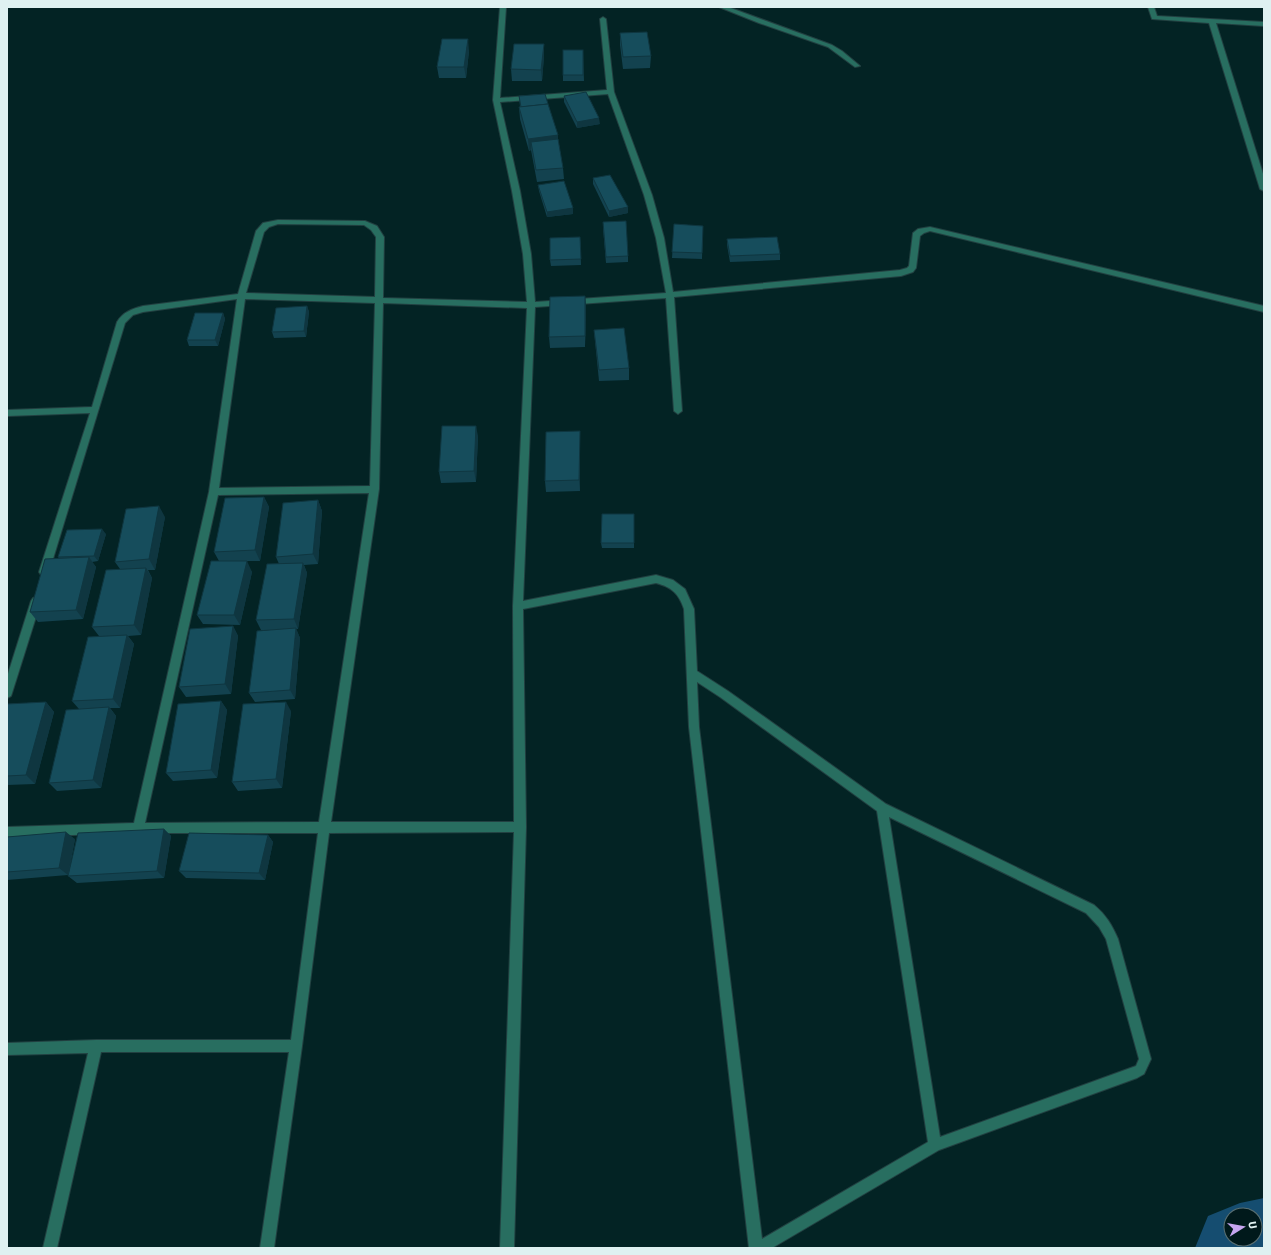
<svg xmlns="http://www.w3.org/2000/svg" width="1271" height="1255" viewBox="0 0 1271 1255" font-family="'Fira Sans',sans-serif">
<rect width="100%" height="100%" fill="#032324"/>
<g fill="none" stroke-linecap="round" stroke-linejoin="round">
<path fill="#154d70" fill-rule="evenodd" d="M 1264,1198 L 1264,1248 L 1195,1248 L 1208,1216 L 1240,1203 ZM 1231,1215 L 1255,1215 L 1255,1239 L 1231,1239 Z"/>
<defs>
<g id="street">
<path d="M 500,7 L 506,7 L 500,98 L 607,90 L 600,19 L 603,17 L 606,19 L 614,92 L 652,195 L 664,238 L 673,292 L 900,270 L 907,268 L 909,266 L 913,233 L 918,229 L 930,227 L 1264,306 L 1264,312 L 930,231 L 924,233 L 920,236 L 916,268 L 913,272 L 901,276 L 674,297 L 682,411 L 678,414 L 674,411 L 666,298 L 535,307 L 523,601 L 656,575 L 673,580 L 685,589 L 694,609 L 697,671 L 728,691 L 886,804 L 1094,905 C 1106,915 1112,925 1118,939 L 1151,1059 L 1144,1074 L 1137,1078 L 939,1150 L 772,1248 L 749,1248 L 689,727 L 684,609 C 679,594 672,587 656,583 L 523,609 L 526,827 L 514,1248 L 500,1248 L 514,832 L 329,833 L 302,1046 L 274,1248 L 260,1248 L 289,1052 L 101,1052 L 57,1248 L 43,1248 L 88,1053 L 7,1055 L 7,1043 L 96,1040 L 291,1040 L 318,833 L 138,833 L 7,837 L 7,827 L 134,823 L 209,492 L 237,299 L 143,312 L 133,315 L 125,323 L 49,572 L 47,575 L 41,575 L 39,572 L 90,413 L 7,416 L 7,410 L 92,407 L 117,322 C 123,312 132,309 143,306 L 238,294 L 256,231 L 263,223 L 278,220 L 365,221 L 377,226 L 384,237 L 383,298 L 527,302 L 523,254 L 512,191 L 493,100 ZM 608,94 L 644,195 L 656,238 L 666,293 L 535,302 L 531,254 L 520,191 L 500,102 ZM 278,224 L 364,225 L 371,230 L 376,237 L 375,297 L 246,293 L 264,232 L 269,227 ZM 245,299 L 375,303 L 370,486 L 219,488 ZM 383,303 L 527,308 L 513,606 L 514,822 L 331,822 L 379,489 ZM 369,493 L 319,822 L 145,823 L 218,495 ZM 697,682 L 720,697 L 877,811 L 928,1142 L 762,1239 L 699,727 ZM 889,817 L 1086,913 L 1099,927 L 1106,939 L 1139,1059 L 1136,1066 L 940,1137 Z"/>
<polygon points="719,7 728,7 832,45 842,51 860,66 855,67 828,47 759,23"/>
<polygon points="1148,7 1154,7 1157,16 1264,22 1264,26 1216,23 1264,177 1264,191 1260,189 1209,23 1152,19"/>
<polygon points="36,597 39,598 41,601 12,693 11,696 7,698 7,677 31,601 33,598"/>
</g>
</defs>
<use href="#street" stroke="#224041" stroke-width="2"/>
<use href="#street" fill="#286e60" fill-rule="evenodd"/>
</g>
<g fill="#13424f">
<polygon points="620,33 651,56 650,68 623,69 620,45"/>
<polygon points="544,44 544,56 542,81 512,81 511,69"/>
<polygon points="583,50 584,81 563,81 563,75"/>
<polygon points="469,51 466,78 439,78 437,67"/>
<polygon points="519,96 558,139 563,168 564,179 537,182 531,150 529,151 520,119 519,107 520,107"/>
<polygon points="564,96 600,124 577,128 564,102"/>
<polygon points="593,178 628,213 609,217 593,184"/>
<polygon points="538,185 573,214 547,217 539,191"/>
<polygon points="674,224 703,226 702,259 672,258"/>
<polygon points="603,228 628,256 628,262 606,263"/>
<polygon points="580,237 581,265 551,266 550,260"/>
<polygon points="727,239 780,254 780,260 730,262 727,245"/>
<polygon points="585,296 586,308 585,347 550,348 549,337"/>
<polygon points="307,306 309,312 306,337 274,338 272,332"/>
<polygon points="223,313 225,319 218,346 189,346 187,340"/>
<polygon points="594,330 629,368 629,380 599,381 595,341"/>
<polygon points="580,431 580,491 546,492 545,481"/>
<polygon points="478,436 476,482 441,483 439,472"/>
<polygon points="264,497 269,507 260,561 242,561 252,572 240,625 203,624 197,615 219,561 214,552"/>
<polygon points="318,500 322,511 318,564 304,565 307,573 298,629 296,629 300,638 295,699 255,702 249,693 271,630 261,630 256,620 279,564 276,557"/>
<polygon points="634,514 634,548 602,548 601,543"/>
<polygon points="165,517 155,570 148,570 152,578 141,635 128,636 134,644 120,708 110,708 116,716 101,788 57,791 49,783 79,709 72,701 99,636 92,627 120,569 115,562"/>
<polygon points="106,534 98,561 92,562 96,567 83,619 38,622 30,612 59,558 58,557"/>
<polygon points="233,626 238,636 231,694 186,697 179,687"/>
<polygon points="221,701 227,710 217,778 173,781 166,773"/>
<polygon points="46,702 54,712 35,784 7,785 7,704"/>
<polygon points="291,711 282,788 238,791 232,782"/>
<polygon points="164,829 171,836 164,878 77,883 68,876 68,875 7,880 7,837 75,839 69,872"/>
<polygon points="268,835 273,842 265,880 186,878 179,871"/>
</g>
<g fill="#0f3640">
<polygon points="468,39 469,51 466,78 464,67"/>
<polygon points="544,44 544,56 542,81 541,70"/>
<polygon points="599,118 600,124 577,128 577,122"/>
<polygon points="558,135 558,147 531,142 531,150 529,151 528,139"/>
<polygon points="628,207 628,213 609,217 609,211"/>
<polygon points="573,208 573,214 547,217 547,212"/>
<polygon points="585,296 586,308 585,347"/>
<polygon points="307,306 309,312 306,337 304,331"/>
<polygon points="223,313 225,319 218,346 215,340"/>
<polygon points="476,426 478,436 476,482 474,471"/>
<polygon points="580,431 580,491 579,480"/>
<polygon points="264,497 269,507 260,561 255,550"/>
<polygon points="318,500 322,511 318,564 313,554"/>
<polygon points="159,506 165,517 155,570 149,559"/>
<polygon points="102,529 106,534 98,561 94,556"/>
<polygon points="89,557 96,567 83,619 76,610"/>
<polygon points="247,561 252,572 240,625 234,615"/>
<polygon points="303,563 307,573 298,629 294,619"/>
<polygon points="146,568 152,578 141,635 134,625"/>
<polygon points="233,626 238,636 231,694 225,684"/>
<polygon points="296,628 300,638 295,699 290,690"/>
<polygon points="127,635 134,644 120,708 113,699"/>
<polygon points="221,701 227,710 217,778 211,770"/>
<polygon points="46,702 54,712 35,784 26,775"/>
<polygon points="286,702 291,711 282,788 276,779"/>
<polygon points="109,707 116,716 101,788 93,780"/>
<polygon points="164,829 171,836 164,878 157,871"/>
<polygon points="66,832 75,839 68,875 59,868"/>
<polygon points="268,835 273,842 265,880 259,873"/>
</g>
<g fill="#164d5c" stroke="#0f3640">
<polygon points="647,32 651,56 623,57 620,33"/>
<polygon points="442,39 468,39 464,67 437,67"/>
<polygon points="514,44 544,44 541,70 511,69"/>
<rect x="563" y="50" width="20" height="25"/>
<polygon points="586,92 599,118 577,122 564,96"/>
<polygon points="545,94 548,104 521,107 519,96"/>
<polygon points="548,104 558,135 528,139 519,107"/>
<polygon points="558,139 563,168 536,170 531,142"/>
<polygon points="610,175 628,207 609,211 593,178"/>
<polygon points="564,181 573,208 547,212 538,185"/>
<polygon points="626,221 628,256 606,257 603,222"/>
<polygon points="674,224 703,226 702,253 672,252"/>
<polygon points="580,237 581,259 550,260 550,238"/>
<polygon points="777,237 780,254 730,256 727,239"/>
<polygon points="585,296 585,336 549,337 550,297"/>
<polygon points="307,306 304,331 272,332 276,308"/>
<polygon points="195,313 223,313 215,340 187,340"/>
<polygon points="624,328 629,368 599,370 594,330"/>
<polygon points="442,426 476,426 474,471 439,472"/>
<polygon points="580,431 579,480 545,481 546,432"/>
<polygon points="264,497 255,550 214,552 225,498"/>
<polygon points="318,500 313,554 276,557 283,503"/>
<polygon points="159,506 149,559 115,562 126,509"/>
<polygon points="602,514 634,514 634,543 601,543"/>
<polygon points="102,529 94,556 58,557 67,530"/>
<polygon points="89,557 76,610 30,612 45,559"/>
<polygon points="211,561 247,561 234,615 197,615"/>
<polygon points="303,563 294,619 256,620 267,564"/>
<polygon points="146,568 134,625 92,627 106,570"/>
<polygon points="233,626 225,684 179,687 190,629"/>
<polygon points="296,628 290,690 249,693 257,631"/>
<polygon points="127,635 113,699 72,701 88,637"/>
<polygon points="221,701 211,770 166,773 178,704"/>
<polygon points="46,702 26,775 7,776 7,704"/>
<polygon points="286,702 276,779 232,782 243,704"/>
<polygon points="109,707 93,780 49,783 66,710"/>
<polygon points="164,829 157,871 68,876 78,833"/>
<polygon points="66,832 59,868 7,872 7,837"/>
<polygon points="189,833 268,835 259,873 179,871"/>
</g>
<rect width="1271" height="1255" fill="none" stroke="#dff1f1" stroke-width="16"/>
<g transform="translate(1243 1227) rotate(79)"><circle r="19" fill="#00191b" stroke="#596f71"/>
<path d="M0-3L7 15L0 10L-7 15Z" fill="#c6a6f0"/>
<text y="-6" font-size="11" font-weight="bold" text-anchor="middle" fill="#dff1f1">U</text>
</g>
</svg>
